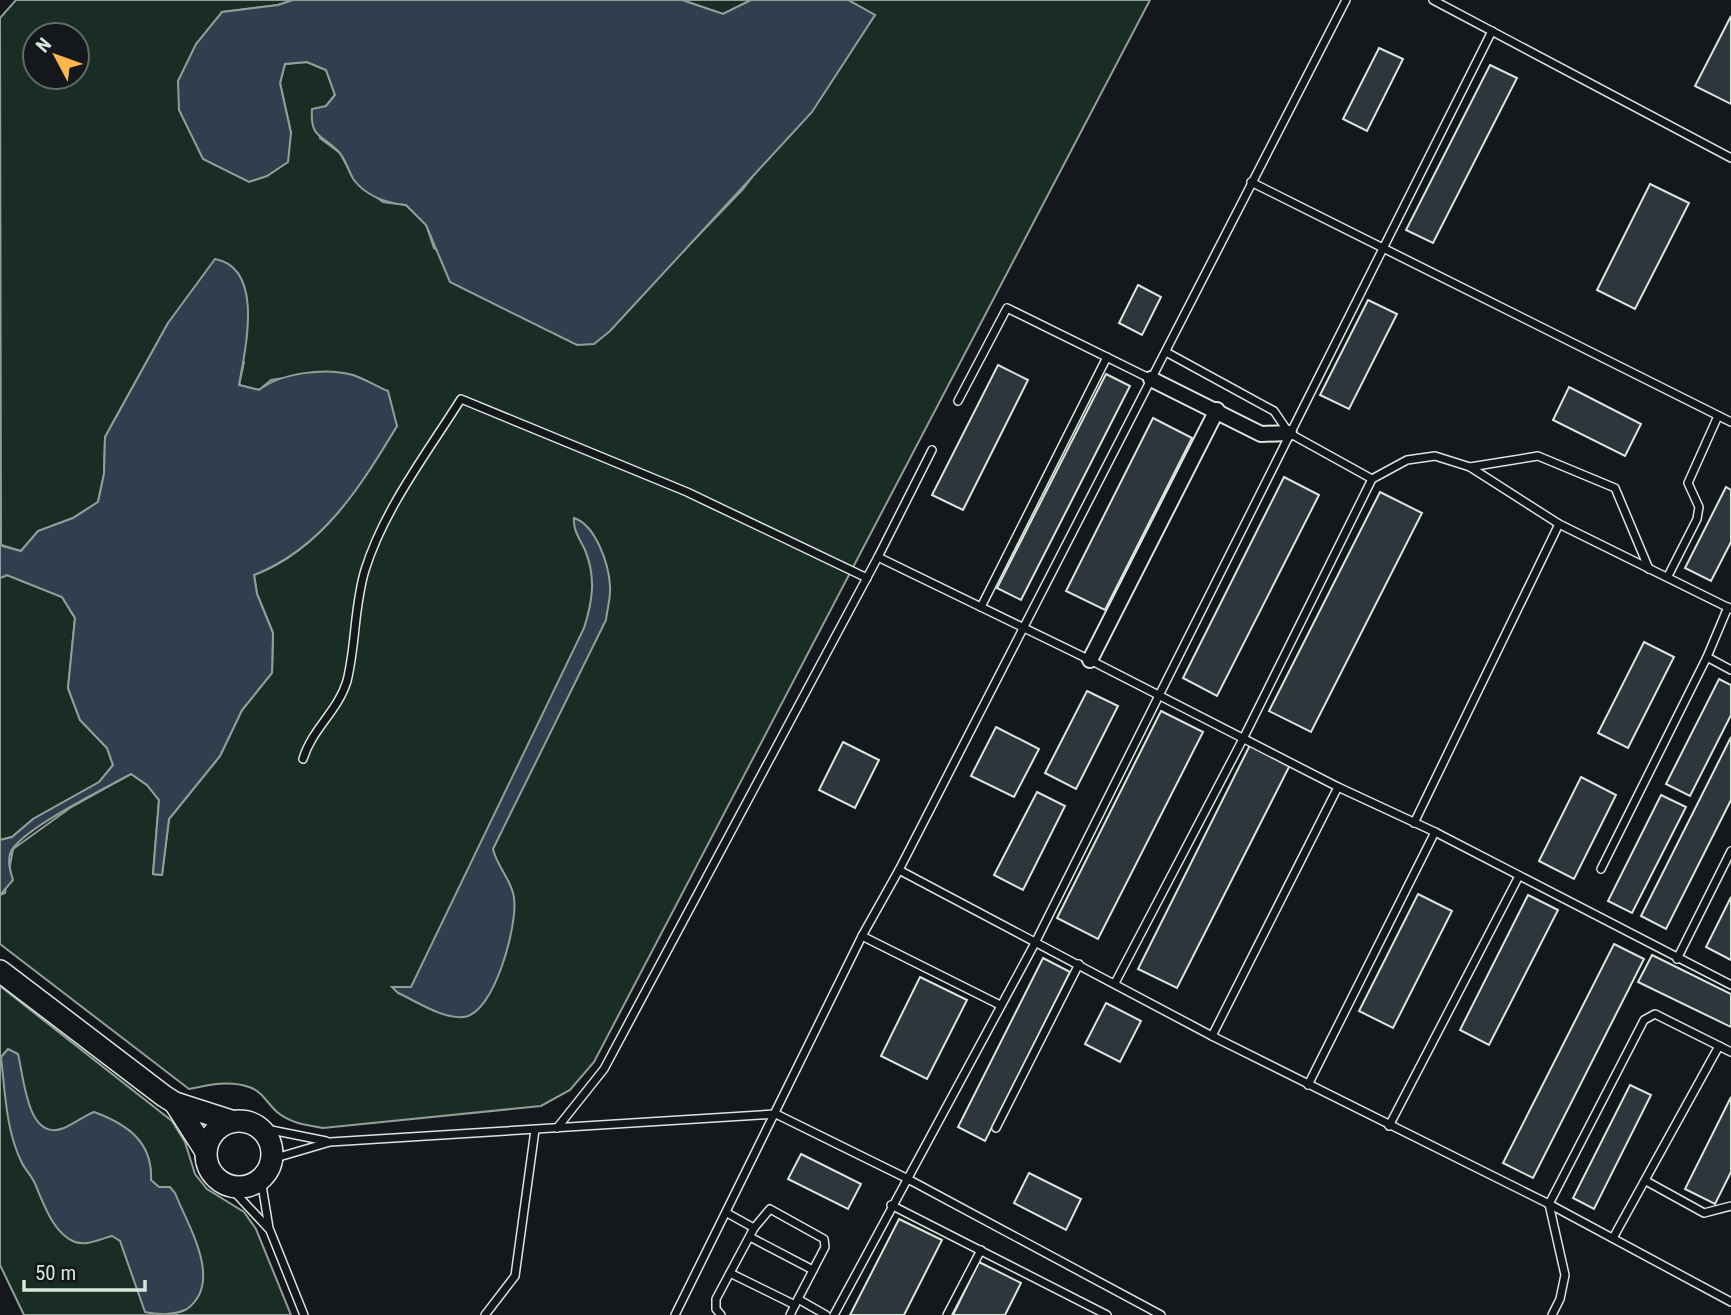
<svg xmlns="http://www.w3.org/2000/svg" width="1731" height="1315" viewBox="0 0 1731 1315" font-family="'Roboto Condensed',sans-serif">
<rect width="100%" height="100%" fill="#14181c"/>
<g fill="#1a2d24" stroke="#939e99" stroke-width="2" fill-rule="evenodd">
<path d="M 16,0 L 293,0 L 278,5 L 222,12 L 291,133 L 280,83 L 285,64 L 307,62 L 326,70 L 335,95 L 326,106 L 320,138 L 340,153 L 355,181 L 383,202 L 406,205 L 426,224 L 434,248 L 594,344 L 743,189 L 875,15 L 848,0 L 1150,0 L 594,1062 L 570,1090 L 541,1106 L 323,1128 C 306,1125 290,1123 277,1112 C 267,1103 262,1091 249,1087 C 229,1080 208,1085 189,1089 L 0,944 L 0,895 L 5,893 L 13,849 L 70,808 L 131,774 L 147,785 L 159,800 L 153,874 L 162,875 L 169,819 L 220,756 L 242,710 L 272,673 L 273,633 L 257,594 L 254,575 C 321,550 361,485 397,426 L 321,373 L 271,380 L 259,390 L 239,385 L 244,362 L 168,323 L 105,437 L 104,474 L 98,502 L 73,518 L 38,531 L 21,551 L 1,545 L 0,18 ZM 35,35 L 77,35 L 77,77 L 35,77 Z"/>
<polygon points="682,0 751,0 723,14"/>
<polygon points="7,575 62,597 75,618 68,688 80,720 107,748 113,765 100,782 33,819 12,837 0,840 0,578"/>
<polygon points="0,986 172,1121 185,1142 195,1174 207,1189 244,1212 256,1229 291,1315 24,1315 0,1265"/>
</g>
<g fill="#2f3f4d" stroke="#939e99" stroke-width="2">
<path d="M 293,0 L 682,0 L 723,14 L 751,0 L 848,0 L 875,15 L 812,112 L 610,331 L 594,344 L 577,345 L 450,282 L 426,225 L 406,205 C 387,203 367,197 354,180 C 348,171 346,159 338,151 C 321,134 310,138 312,109 L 326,106 L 335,95 L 326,70 L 307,62 L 285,64 L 280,83 L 291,133 L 288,162 L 267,176 L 249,182 L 203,159 L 179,110 L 178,81 L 196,44 L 222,12 L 278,5 Z"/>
<path d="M 215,259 C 265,268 245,350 239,385 L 259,390 C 281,373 325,367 353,375 C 365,379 376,386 388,391 L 397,426 C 360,487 323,548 254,575 L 257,594 L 273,633 L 272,673 L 242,710 L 220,756 L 169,819 L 162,875 L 153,874 L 159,800 L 147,785 L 131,774 C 102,790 32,824 13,848 C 6,858 10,870 13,880 L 0,895 L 0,840 L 12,837 L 33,819 L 99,782 L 113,765 L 107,748 L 80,720 L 68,688 L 75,618 L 62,597 L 7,575 L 0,578 L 0,541 L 2,546 L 21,551 L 38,531 L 73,518 L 98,502 L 104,474 L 105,437 L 168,323 Z"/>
<path d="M 574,518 C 596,525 609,565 610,586 C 611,597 607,610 606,620 L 493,849 C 497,867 512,880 514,898 C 518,925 494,1014 464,1017 C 442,1019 418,1002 398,993 L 392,987 L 411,987 L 584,628 C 593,600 596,577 585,550 C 580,539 573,531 574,518 Z"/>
<path d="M 8,1049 L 18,1054 C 24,1077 27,1143 64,1128 C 75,1123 84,1116 94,1112 C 127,1124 153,1142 151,1180 L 159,1187 L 170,1187 L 175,1193 C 188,1226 224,1282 187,1309 C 176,1315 158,1315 145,1312 L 120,1241 L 112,1236 C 100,1239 87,1246 75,1242 C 54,1234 44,1205 36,1186 C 33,1177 26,1171 22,1163 C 6,1132 5,1091 1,1057 Z"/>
</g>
<g fill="#2c363c" stroke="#d8e6dc" stroke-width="2">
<polygon points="1731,16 1731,104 1695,86"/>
<polygon points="1379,48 1403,59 1367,131 1343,119"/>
<polygon points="1490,65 1517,78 1433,243 1406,230"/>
<polygon points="1650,184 1689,203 1635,309 1597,290"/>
<polygon points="1138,285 1161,297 1142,335 1119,323"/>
<polygon points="1368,300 1397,314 1349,409 1320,395"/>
<polygon points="998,365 1028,380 963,510 932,495"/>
<polygon points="1106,374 1130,386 1021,600 997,588"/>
<polygon points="1569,387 1641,424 1625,456 1553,420"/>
<polygon points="1153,418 1192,438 1105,610 1066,591"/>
<polygon points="1284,477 1319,495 1217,696 1183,678"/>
<polygon points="1726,487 1731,490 1731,542 1711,581 1685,568"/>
<polygon points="1380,492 1422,513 1311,732 1269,711"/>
<polygon points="1644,642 1674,657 1628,748 1598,733"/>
<polygon points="1719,679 1731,685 1731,715 1690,796 1666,784"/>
<polygon points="1087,691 1118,706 1076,789 1045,773"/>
<polygon points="1161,711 1203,732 1098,939 1057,918"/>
<polygon points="996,727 1039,749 1014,797 971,776"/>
<polygon points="1731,737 1731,800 1666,929 1641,916"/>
<polygon points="843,742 879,760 855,808 819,790"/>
<polygon points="1250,745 1290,765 1177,988 1138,969"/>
<polygon points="1581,777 1616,795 1574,879 1539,861"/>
<polygon points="1037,792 1065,806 1023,890 994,875"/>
<polygon points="1661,795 1686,807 1632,913 1608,901"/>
<polygon points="1418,894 1452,911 1393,1028 1359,1011"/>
<polygon points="1528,895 1558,910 1489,1045 1460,1030"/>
<polygon points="1731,897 1731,960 1706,947"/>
<polygon points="1614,944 1644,959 1533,1178 1503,1163"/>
<polygon points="1652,955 1731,994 1731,1027 1638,982"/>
<polygon points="1043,958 1070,972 985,1141 958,1127"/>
<polygon points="920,977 967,1000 927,1079 881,1056"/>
<polygon points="1106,1003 1141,1021 1120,1062 1085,1044"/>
<polygon points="1630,1085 1651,1095 1594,1209 1573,1198"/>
<polygon points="1731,1097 1731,1172 1715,1204 1685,1189"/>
<polygon points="801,1154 861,1184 848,1209 788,1179"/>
<polygon points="1029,1173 1081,1199 1066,1230 1014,1203"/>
<polygon points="899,1219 942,1240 904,1315 850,1315"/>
<polygon points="979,1262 1021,1283 1005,1315 953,1315"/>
</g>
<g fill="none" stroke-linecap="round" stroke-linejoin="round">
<defs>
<g id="lane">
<polyline points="1433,0 1731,158"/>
<polyline points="1251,182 1731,422"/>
<polyline points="1166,352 1274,411 1289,433 1372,479 1407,460 1435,456 1470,467 1559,524 1731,609"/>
<polyline points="958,401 1007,308 1151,379"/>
<polyline points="1470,467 1538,456 1615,488 1649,569"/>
<polyline points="878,557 932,450"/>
<polyline points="1668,576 1697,519 1699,507 1688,483 1718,416"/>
<polyline points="981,607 1107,357"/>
<polyline points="1728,607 1707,657 1731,670"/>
<path d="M 303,759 C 312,729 338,711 347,681 C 356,645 354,606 365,570 C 384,509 427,453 461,399 L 687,492 L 867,578"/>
<polyline points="1414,823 1559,524"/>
<polyline points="1601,869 1707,657"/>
<polyline points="899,870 1212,1036 1549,1204 1731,1302"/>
<polyline points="862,936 1000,1005"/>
<polyline points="1677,959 1731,851"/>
<polyline points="1115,983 1244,737 1372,479"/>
<polyline points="1212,1036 1338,787"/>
<polyline points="1719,1046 1731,1052"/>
<polyline points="1308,1085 1435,832"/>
<polyline points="1389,1126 1519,876"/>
<polyline points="261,1128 326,1141"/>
<polyline points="557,1128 604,1069 878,557 1090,660 1338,787 1435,832 1731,985"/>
<polyline points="996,1128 1079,964"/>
<polyline points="272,1159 330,1142 776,1114 906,1178 1161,1315"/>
<polyline points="261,1179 269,1228 304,1315"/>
<polyline points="1646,1181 1704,1213 1731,1206"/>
<polyline points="228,1185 268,1228"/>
<polyline points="891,1205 1107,1315"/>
<polyline points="727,1213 754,1228 770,1209 824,1239 825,1247 798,1299"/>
<polyline points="750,1237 813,1270"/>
<polyline points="730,1273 795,1305"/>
<polyline points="485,1315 515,1276 535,1130"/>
<polyline points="675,1315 862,936 899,870 1346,0"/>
<polyline points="721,1315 716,1309 716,1299 754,1228"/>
<polyline points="790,1315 798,1299 826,1315"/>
<polyline points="834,1315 1035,943 1492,31"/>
<polyline points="947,1315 981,1250"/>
<polyline points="1552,1315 1560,1299 1565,1275 1549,1204 1644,1020 1655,1014 1719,1046 1613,1238"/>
</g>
<g id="street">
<polyline points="1151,379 1261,434 1289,433"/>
<polyline points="1090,660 1217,410"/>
</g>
<g id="secondary">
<polyline points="0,971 164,1096 175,1103 231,1121"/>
<polyline points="175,1103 205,1150"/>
<circle cx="239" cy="1154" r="33"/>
</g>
</defs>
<use href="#lane" stroke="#d8e6dc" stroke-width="10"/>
<use href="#street" stroke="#d8e6dc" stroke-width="18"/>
<use href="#secondary" stroke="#d8e6dc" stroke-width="24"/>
<use href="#lane" stroke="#14181c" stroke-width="7"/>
<use href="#street" stroke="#14181c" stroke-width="14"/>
<use href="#secondary" stroke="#14181c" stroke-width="21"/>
</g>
<g transform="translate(56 56) rotate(311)"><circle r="33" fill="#14181c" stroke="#626a69" stroke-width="2"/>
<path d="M0-5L12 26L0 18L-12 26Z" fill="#ffb74d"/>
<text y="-10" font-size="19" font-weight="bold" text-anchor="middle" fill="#d8e6dc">N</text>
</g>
<path d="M24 1280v10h121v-10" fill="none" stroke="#d8e6dc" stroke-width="3.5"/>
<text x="35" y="1280" font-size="21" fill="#d8e6dc" stroke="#14181c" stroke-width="5" paint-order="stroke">50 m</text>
</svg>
